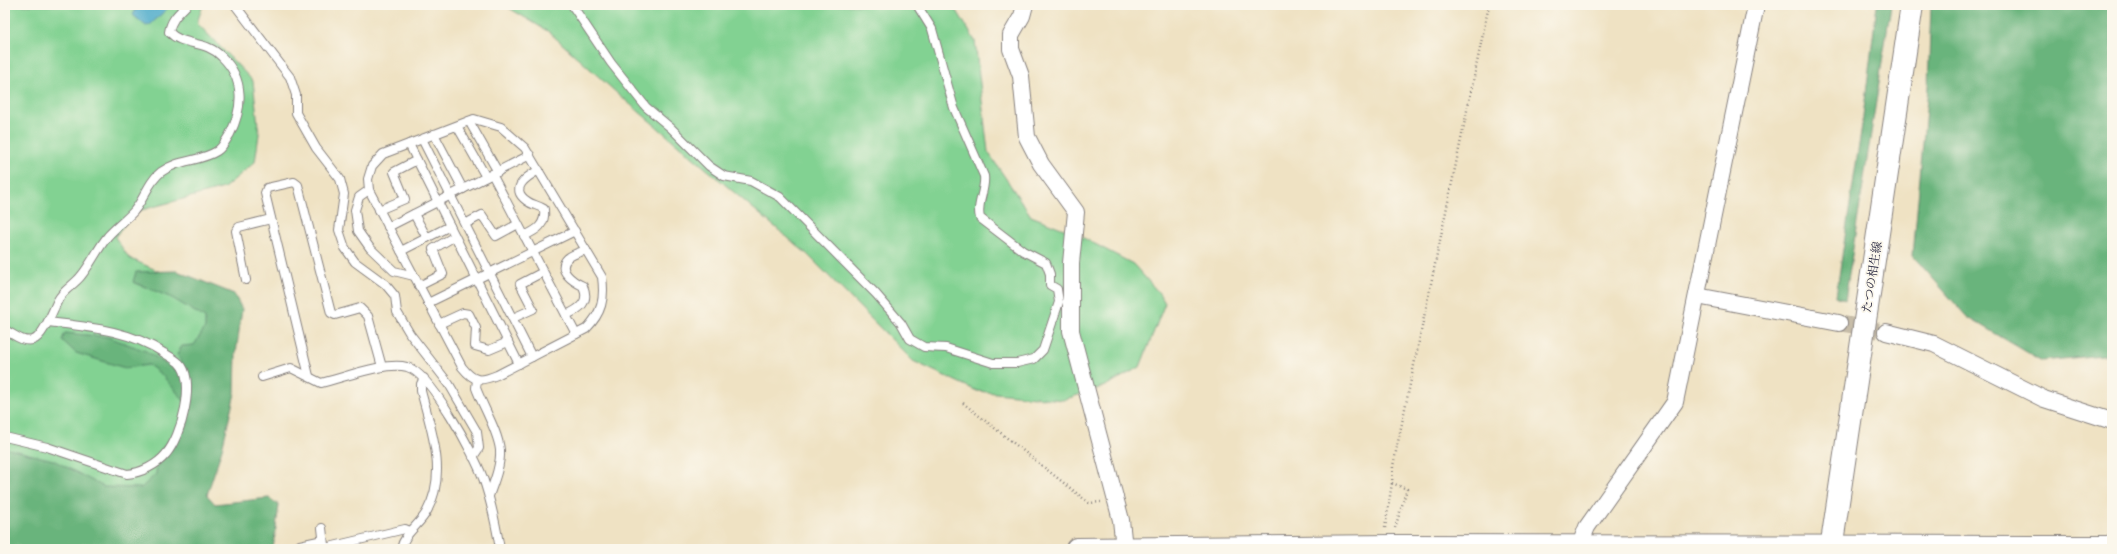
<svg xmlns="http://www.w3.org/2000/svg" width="2117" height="554" viewBox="0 0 2117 554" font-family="'Libre Bodoni','Noto Serif JP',serif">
<rect width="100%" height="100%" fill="#fbf7ec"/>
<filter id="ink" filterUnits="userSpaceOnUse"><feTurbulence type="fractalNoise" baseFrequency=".025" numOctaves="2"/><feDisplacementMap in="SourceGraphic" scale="8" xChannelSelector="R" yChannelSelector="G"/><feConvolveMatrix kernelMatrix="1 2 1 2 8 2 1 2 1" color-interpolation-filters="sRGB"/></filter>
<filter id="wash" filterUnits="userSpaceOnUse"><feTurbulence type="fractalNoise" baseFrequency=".012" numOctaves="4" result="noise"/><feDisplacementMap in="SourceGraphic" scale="16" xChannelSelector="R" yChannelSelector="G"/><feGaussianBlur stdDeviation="0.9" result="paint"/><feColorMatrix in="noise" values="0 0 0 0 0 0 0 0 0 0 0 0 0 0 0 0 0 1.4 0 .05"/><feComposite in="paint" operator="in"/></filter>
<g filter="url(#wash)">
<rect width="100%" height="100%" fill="#efe2c3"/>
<g fill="#82d292" stroke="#527a66">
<polygon points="5,5 203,5 197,23 253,81 259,134 255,162 224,188 134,212 115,237 129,258 210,294 230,308 157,544 5,543"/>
<polygon points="504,5 949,5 959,14 975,41 988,152 1031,216 1074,233 1133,264 1159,293 1165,303 1140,367 1105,386 1063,400 977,391 913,361 807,254 618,94 549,32"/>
</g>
<g fill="#69b47c" stroke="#466b5c">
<polygon points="1877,5 1891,5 1845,300 1836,296 1862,125"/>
<polygon points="1931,5 2112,5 2112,354 2042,361 1967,317 1913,256 1928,87"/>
<polygon points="177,271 234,294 242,309 236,353 235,393 222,449 207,495 215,504 269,498 279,505 273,549 5,549 5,448 53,460 104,487 141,488 156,474 158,454 183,422 186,403 162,375 149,365 125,368 76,353 62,340 65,333 108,337 146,351 181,374 186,371 177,354 182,346 194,345 205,328 205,318 172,298 133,282 136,272"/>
</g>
<polygon fill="#4caaca" stroke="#376682" points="138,5 171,5 150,25 146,26 133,15"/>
</g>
<g filter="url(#ink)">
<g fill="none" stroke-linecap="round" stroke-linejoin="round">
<polyline stroke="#c6bca8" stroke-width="16" stroke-dasharray="16 8" stroke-linecap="butt" points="1839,323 1886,332"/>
<defs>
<g id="service">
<polyline points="235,5 290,77 296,95 296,113 316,148 340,179 344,194 339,230 345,248 355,262 385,284 395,296 397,312 410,334 449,384 477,432 479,448 473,457"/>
<path d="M 572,5 L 611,63 L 646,107 L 671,128 L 709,166 L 724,176 L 751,181 L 780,197 L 876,294 L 901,323 L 910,339 L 924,347 L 946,348 L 993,363 L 1017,363 L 1034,359 L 1043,350 L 1059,302 L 1057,289 L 1050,285 L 1050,274 L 1046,263 L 1023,251 L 980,218 C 976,204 986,190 984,176 L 954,108 L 932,29 L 917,5"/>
<path d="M 474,119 L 501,127 L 525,148 L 602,277 C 605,299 602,313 586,329 L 497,375 C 480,382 474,382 462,367 L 369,190 L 368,179 L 372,166 L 383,154 Z"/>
<polyline points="469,121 498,172"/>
<polyline points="457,126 486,177"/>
<polyline points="434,134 463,189"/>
<polyline points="422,139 532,357"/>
<polyline points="409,144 519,364"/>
<polyline points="492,174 576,334"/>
<polyline points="369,190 359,197 355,210 358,231 370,248 394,271 414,276"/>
<polyline points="379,210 405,199 394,172 417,160"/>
<polyline points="414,214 427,238"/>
<polyline points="465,224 482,215 496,236 518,224"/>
<polyline points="388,227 530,155"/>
<path d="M 524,236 C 537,230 546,225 544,209 C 538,205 532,205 527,201 C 508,188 528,176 539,170"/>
<polyline points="401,251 450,226"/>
<polyline points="246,280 236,231 239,227 271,219"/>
<polyline points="419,286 443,274 433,249 455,236"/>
<polyline points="428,303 575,231"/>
<path d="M 566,315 C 580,309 590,302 583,286 C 574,282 555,270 568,258 C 573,254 581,252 586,250"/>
<polyline points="513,318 533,309 520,284 543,272"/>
<polyline points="439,324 463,313 469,314 476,328 475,346 489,350 508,342"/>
<path d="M 5,330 C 13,334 23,343 33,340 C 43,337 53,310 58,300 C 63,290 74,285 81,276 C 91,264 98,248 108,236 C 116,227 126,220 134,211 C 145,198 148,182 161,172 C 178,159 200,162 217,151 C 223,147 226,140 230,134 C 243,108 245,79 222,57 C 205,39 183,47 169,32 C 171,19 179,13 187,5"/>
<polyline points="309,376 265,193 267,188 294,182 298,185 331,313 335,315 360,308 368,316 382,367"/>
<path d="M 262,377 L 291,368 L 321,383 C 343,378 386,361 407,367 C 431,373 474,454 483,478 C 491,501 496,525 500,549"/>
<path d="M 477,380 L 476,388 C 483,407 498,431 500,450 C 501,465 494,482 489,496"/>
<path d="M 5,437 L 47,447 L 127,474 C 141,473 157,465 166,454 C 181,437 197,380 179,363 C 175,359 169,356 164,353 C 129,330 89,327 48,322"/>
<polyline points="322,528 324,545"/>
<polyline points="325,548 405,529 410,531"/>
<polyline points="296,549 300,545 323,540"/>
<path d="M 401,549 C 404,533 420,525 427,511 C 448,473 431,430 421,391 L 421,384 L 424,378"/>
</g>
<g id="minor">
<polyline points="1025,5 1022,16 1011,35 1011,49 1021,76 1027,137 1041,164 1076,212 1071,263 1071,331 1121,520 1124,548"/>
<polyline points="1697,296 1839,323"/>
<polyline points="1886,332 1934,344 2044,399 2112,421"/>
<polyline points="1583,546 1583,537 1587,527 1675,402 1756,5"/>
</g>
<polyline id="secondary" points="1831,549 1912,5"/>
<polyline id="trunk" points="1077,549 1394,546 2112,547"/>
</defs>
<use href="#service" stroke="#88827f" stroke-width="10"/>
<use href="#minor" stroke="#88827f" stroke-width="18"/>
<use href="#secondary" stroke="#88827f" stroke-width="24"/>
<use href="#trunk" stroke="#88827f" stroke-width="24"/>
<g stroke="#88827f" stroke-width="2.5" stroke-dasharray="1 3" stroke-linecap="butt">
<polyline points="963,403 1089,503 1101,502"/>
<polyline points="1385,528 1392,483"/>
<polyline points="1395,528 1407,489 1392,483 1393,466 1489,5"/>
</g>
<use href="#service" stroke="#fff" stroke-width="8"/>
<use href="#minor" stroke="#fff" stroke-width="16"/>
<use href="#secondary" stroke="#fff" stroke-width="22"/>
<use href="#trunk" stroke="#fff" stroke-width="22"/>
</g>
</g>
<g text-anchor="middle" stroke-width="3.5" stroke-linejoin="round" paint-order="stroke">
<g font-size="12" fill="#22223b" stroke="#fbf7ec">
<text transform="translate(1872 277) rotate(-81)" y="4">たつの相生線</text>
</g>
</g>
<rect width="2117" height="554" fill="none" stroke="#fbf7ec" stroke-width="20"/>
</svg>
